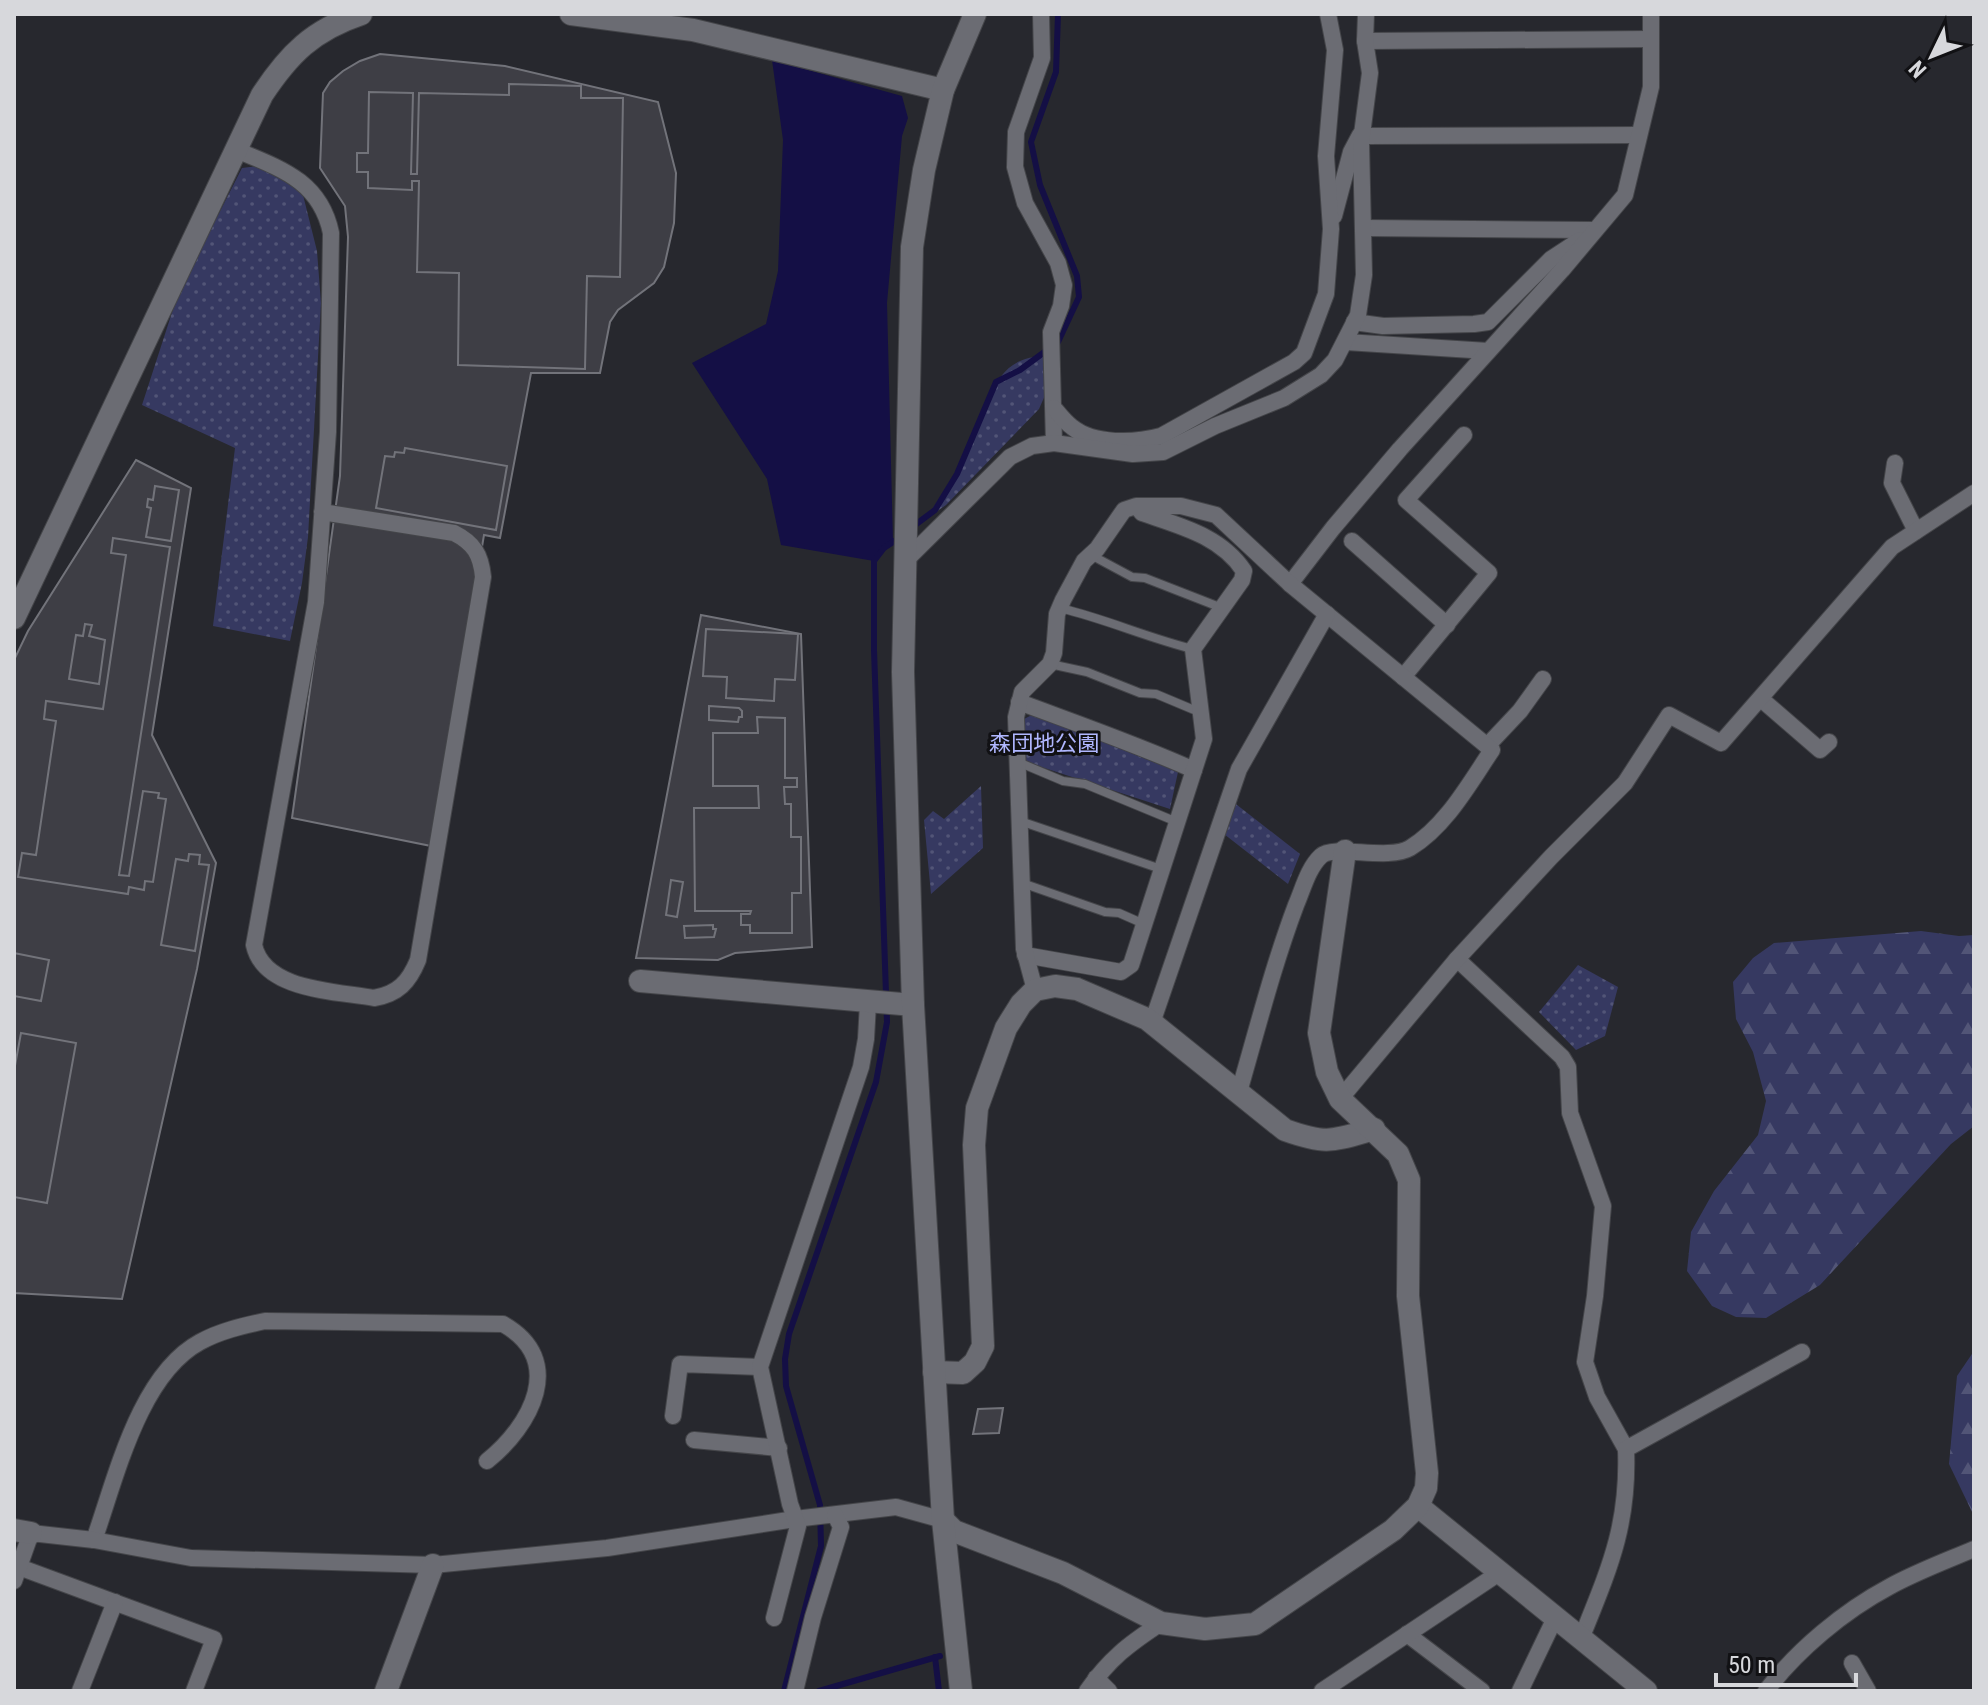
<svg xmlns="http://www.w3.org/2000/svg" width="1988" height="1705" viewBox="0 0 1988 1705" font-family="'Roboto Condensed','Noto Sans JP',sans-serif">
<defs>
<pattern id="forest-firs" width="22" height="20" patternUnits="userSpaceOnUse" patternTransform="scale(2)"><rect width="22" height="20" fill="#363961"/><path d="M5 1l3.5 6h-7zM16 11l3.5 6h-7z" fill="#525577"/></pattern>
<pattern id="park-dots" width="8" height="8" patternUnits="userSpaceOnUse" patternTransform="scale(2)"><rect width="8" height="8" fill="#363961"/><path d="M2 2h.1M6 6h.1" fill="none" stroke="#525577" stroke-width="1.8" stroke-linecap="round"/></pattern>
</defs>
<rect width="100%" height="100%" fill="#27282e"/>
<g fill="url(#forest-firs)">
<polygon points="1921,931 1959,936 1974,935 1974,1126 1951,1144 1820,1285 1766,1318 1736,1317 1712,1306 1687,1271 1691,1232 1714,1191 1758,1135 1766,1101 1753,1052 1736,1019 1733,982 1753,958 1774,943"/>
<polygon points="1974,1351 1974,1516 1949,1464 1957,1376"/>
</g>
<g fill="url(#park-dots)">
<polygon points="259,166 273,171 303,195 317,251 321,303 308,537 302,583 290,641 213,626 235,448 142,405 178,294 242,168"/>
<path d="M 1045,356 L 1046,393 L 1039,409 L 946,505 L 926,519 C 941,495 960,470 972,444 C 990,405 991,357 1045,356 Z"/>
<polygon points="1034,714 1178,772 1170,809 1020,760 1020,721"/>
<polygon points="981,786 983,848 931,894 924,820 933,811 944,819"/>
<polygon points="1232,801 1300,854 1288,884 1224,834"/>
<polygon points="1578,965 1618,987 1605,1036 1576,1050 1539,1012"/>
</g>
<polygon fill="#140f45" points="772,60 902,96 908,118 902,136 887,303 893,543 882,548 874,561 781,545 767,479 692,363 766,324 778,271 783,140"/>
<g fill="none" stroke-linecap="round" stroke-linejoin="round">
<g stroke="#140f45" stroke-width="6">
<polyline points="911,528 935,510 957,474 996,382 1020,370 1058,342 1079,297 1077,276 1040,185 1031,142 1056,72 1058,14"/>
<polyline points="935,1657 939,1691"/>
<polyline points="784,1691 821,1546 820,1505 786,1386 785,1359 789,1334 876,1082 887,1022 874,650 874,561 884,548 899,538"/>
<polyline points="819,1691 940,1656"/>
</g>
</g>
<g fill="#3e3e45" stroke="#72737a" stroke-width="2">
<polygon points="380,54 505,66 658,102 676,173 674,223 664,267 654,283 618,310 610,322 600,373 531,373 500,538 484,535 431,846 292,818 340,476 348,237 345,206 320,168 323,93 330,82 343,71 360,61"/>
<polygon points="509,84 581,86 581,98 623,98 620,277 587,276 585,369 458,365 459,273 417,272 419,181 412,181 412,190 368,188 368,172 357,172 357,153 368,153 369,92 413,93 411,174 417,174 419,93 509,95"/>
<polygon points="405,448 507,466 496,530 376,508 385,456 394,457 395,452 404,453"/>
<polygon points="136,460 191,488 152,735 216,863 197,969 122,1299 14,1293 14,660 28,631"/>
<polygon points="155,486 179,490 171,541 146,537 151,508 147,507 148,499 153,500"/>
<polygon points="113,538 170,547 119,875 129,876 143,791 159,793 158,798 166,799 153,882 145,881 144,890 129,887 128,894 18,877 22,853 36,855 56,721 44,719 46,701 103,709 126,555 111,553"/>
<polygon points="701,615 801,634 812,947 735,953 718,960 636,958"/>
<polygon points="85,624 92,625 89,636 105,640 99,684 69,679 76,635 83,636"/>
<polygon points="706,629 798,634 795,680 775,679 774,701 726,698 727,677 703,676"/>
<polygon points="709,706 739,708 742,711 742,717 739,717 738,722 709,720"/>
<polygon points="757,717 785,718 785,778 797,778 797,787 784,787 785,804 791,804 791,837 801,837 801,893 792,893 792,933 750,933 750,925 741,925 741,914 750,914 751,911 695,911 694,808 759,808 758,786 713,786 713,733 758,733"/>
<polygon points="189,854 200,855 199,864 209,865 195,951 161,945 176,859 188,861"/>
<polygon points="671,880 683,882 677,917 666,915"/>
<polygon points="713,925 713,929 716,929 714,937 685,938 684,926"/>
<polygon points="14,953 49,960 41,1001 14,996"/>
<polygon points="21,1033 76,1043 47,1203 14,1197 14,1071"/>
<polygon points="1003,1408 999,1433 973,1434 978,1409"/>
</g>
<g fill="none" stroke-linecap="round" stroke-linejoin="round">
<defs>
<g id="service">
<polyline points="1091,555 1132,577 1145,578 1222,608"/>
<path d="M 1060,608 C 1106,619 1148,638 1193,649"/>
<polyline points="1050,664 1087,672 1140,693 1156,694 1199,712"/>
<polyline points="1018,762 1063,781 1085,784 1177,822"/>
<polyline points="1020,821 1161,869"/>
<polyline points="1022,883 1105,912 1119,913 1144,924"/>
</g>
<g id="minor">
<polyline points="1041,14 1042,58 1016,132 1015,167 1025,203 1058,263 1064,285 1061,306 1051,332 1054,443"/>
<polyline points="1365,41 1651,39"/>
<polyline points="1362,136 1639,135"/>
<path d="M 234,149 C 279,168 320,180 331,233 L 328,432 L 316,602 L 254,945 C 264,991 336,991 374,998 C 398,994 409,982 418,960 L 483,577 C 481,555 474,543 454,533 L 322,512"/>
<polyline points="1334,216 1351,152 1360,135"/>
<polyline points="1364,228 1594,230"/>
<polyline points="1354,322 1383,326 1474,324 1488,322 1551,259 1580,240"/>
<polyline points="1346,342 1488,351"/>
<path d="M 1054,408 C 1059,414 1065,422 1072,427 C 1094,445 1135,443 1161,436 L 1294,362 L 1304,353 L 1326,294 L 1331,229 L 1326,156 L 1335,50 L 1328,14"/>
<polyline points="1895,463 1892,483 1916,531"/>
<polyline points="1352,541 1447,625"/>
<polyline points="904,562 1010,457 1032,446 1054,443 1133,454 1163,452 1215,426 1284,398 1321,375 1335,360 1358,315 1364,275 1361,142 1370,73 1365,41 1366,14"/>
<polyline points="1290,584 1333,528 1400,449 1562,270 1625,195 1651,87 1651,14"/>
<polyline points="1403,677 1489,573 1406,500 1464,435"/>
<polyline points="1761,699 1820,750 1829,742"/>
<path d="M 1019,702 C 1078,724 1136,744 1194,770"/>
<polyline points="1487,746 1520,711 1543,679"/>
<path d="M 1025,955 L 1121,972 L 1131,965 L 1204,739 L 1193,649 L 1242,580 L 1244,571 C 1221,536 1180,526 1142,513 L 1138,508"/>
<polyline points="1457,959 1562,1057 1568,1067 1570,1113 1603,1206 1595,1296 1585,1362 1597,1397 1626,1449"/>
<path d="M 1035,990 L 1024,949 L 1016,717 L 1022,692 L 1050,664 L 1054,653 L 1057,614 L 1063,600 L 1084,561 L 1097,549 L 1124,510 L 1136,506 L 1181,506 L 1216,515 L 1290,584 L 1492,750 C 1469,784 1446,826 1410,848 C 1388,861 1334,844 1321,856 C 1308,868 1303,889 1296,905 C 1273,966 1257,1030 1239,1092"/>
<polyline points="1152,1023 1239,769 1327,614"/>
<polyline points="1340,1099 1457,959 1551,857 1625,783 1669,715 1721,743 1892,547 1974,493"/>
<polyline points="673,1416 680,1364 760,1367"/>
<polyline points="694,1440 779,1448"/>
<path d="M 94,1540 C 116,1478 139,1375 200,1342 C 220,1331 242,1326 265,1321 L 503,1324 C 567,1360 531,1426 487,1461"/>
<polyline points="19,1567 214,1639 194,1691"/>
<polyline points="14,1581 31,1533 94,1540 191,1558 433,1565 607,1548 795,1519 896,1507 943,1520"/>
<polyline points="774,1618 798,1526 790,1504 760,1367 861,1067 866,1039 868,1003"/>
<polyline points="1407,1634 1482,1691"/>
<path d="M 1581,1639 C 1609,1569 1629,1526 1626,1449 L 1802,1352"/>
<polyline points="1852,1663 1868,1691"/>
<polyline points="1096,1678 1109,1691"/>
<polyline points="80,1691 115,1602"/>
<polyline points="795,1691 813,1617 841,1527 835,1515"/>
<path d="M 1087,1691 C 1109,1659 1129,1644 1161,1623"/>
<polyline points="1322,1691 1499,1573"/>
<polyline points="1520,1691 1555,1618"/>
<path d="M 1766,1691 C 1797,1650 1844,1611 1889,1587 C 1916,1572 1946,1561 1974,1549"/>
</g>
<g id="tertiary">
<polyline points="571,14 693,30 943,90"/>
<path d="M 14,618 L 262,95 C 289,54 313,30 361,14"/>
<polyline points="640,981 913,1005"/>
<path d="M 934,1372 L 963,1373 L 975,1362 L 983,1346 L 974,1145 L 977,1108 L 1006,1028 L 1021,1004 L 1035,990 L 1055,986 L 1077,989 L 1147,1019 L 1285,1130 C 1327,1145 1332,1141 1374,1129"/>
<polyline points="1418,1506 1646,1691"/>
<polyline points="943,1520 954,1531 1063,1573 1161,1623 1205,1629 1255,1624 1393,1530 1418,1506 1426,1488 1427,1473 1408,1296 1409,1180 1398,1154 1340,1099 1327,1072 1319,1033 1345,851"/>
<polyline points="14,1530 31,1533"/>
<polyline points="386,1691 433,1565"/>
<polyline points="961,1691 943,1520 913,1005 903,672 912,247 924,170 943,90 975,14"/>
</g>
</defs>
<use href="#service" stroke="#444549" stroke-width="10"/>
<use href="#minor" stroke="#444549" stroke-width="18"/>
<use href="#tertiary" stroke="#444549" stroke-width="24"/>
<use href="#service" stroke="#6b6c73" stroke-width="8"/>
<use href="#minor" stroke="#6b6c73" stroke-width="16"/>
<use href="#tertiary" stroke="#6b6c73" stroke-width="22"/>
</g>
<g text-anchor="middle" stroke-width="6" stroke-linejoin="round" paint-order="stroke">
<g font-size="22" fill="#b0b7ff" stroke="#111114">
<text x="1044" y="751">森団地公園</text>
</g>
</g>
<rect width="1988" height="1705" fill="none" stroke="#d7d8dc" stroke-width="32"/>
<g transform="translate(1932 56) rotate(227)" stroke="#111114" stroke-width="6" paint-order="stroke">
<path d="M0-6L14 30L0 20L-14 30Z" fill="#d7d8dc"/>
<text y="-12" font-size="22" font-weight="bold" text-anchor="middle" fill="#d7d8dc">N</text>
</g>
<path d="M1716 1673v12h140v-12" fill="none" stroke="#d7d8dc" stroke-width="4"/>
<text x="1728" y="1673" font-size="24" fill="#d7d8dc" stroke="#111114" stroke-width="6" paint-order="stroke">50 m</text>
</svg>
